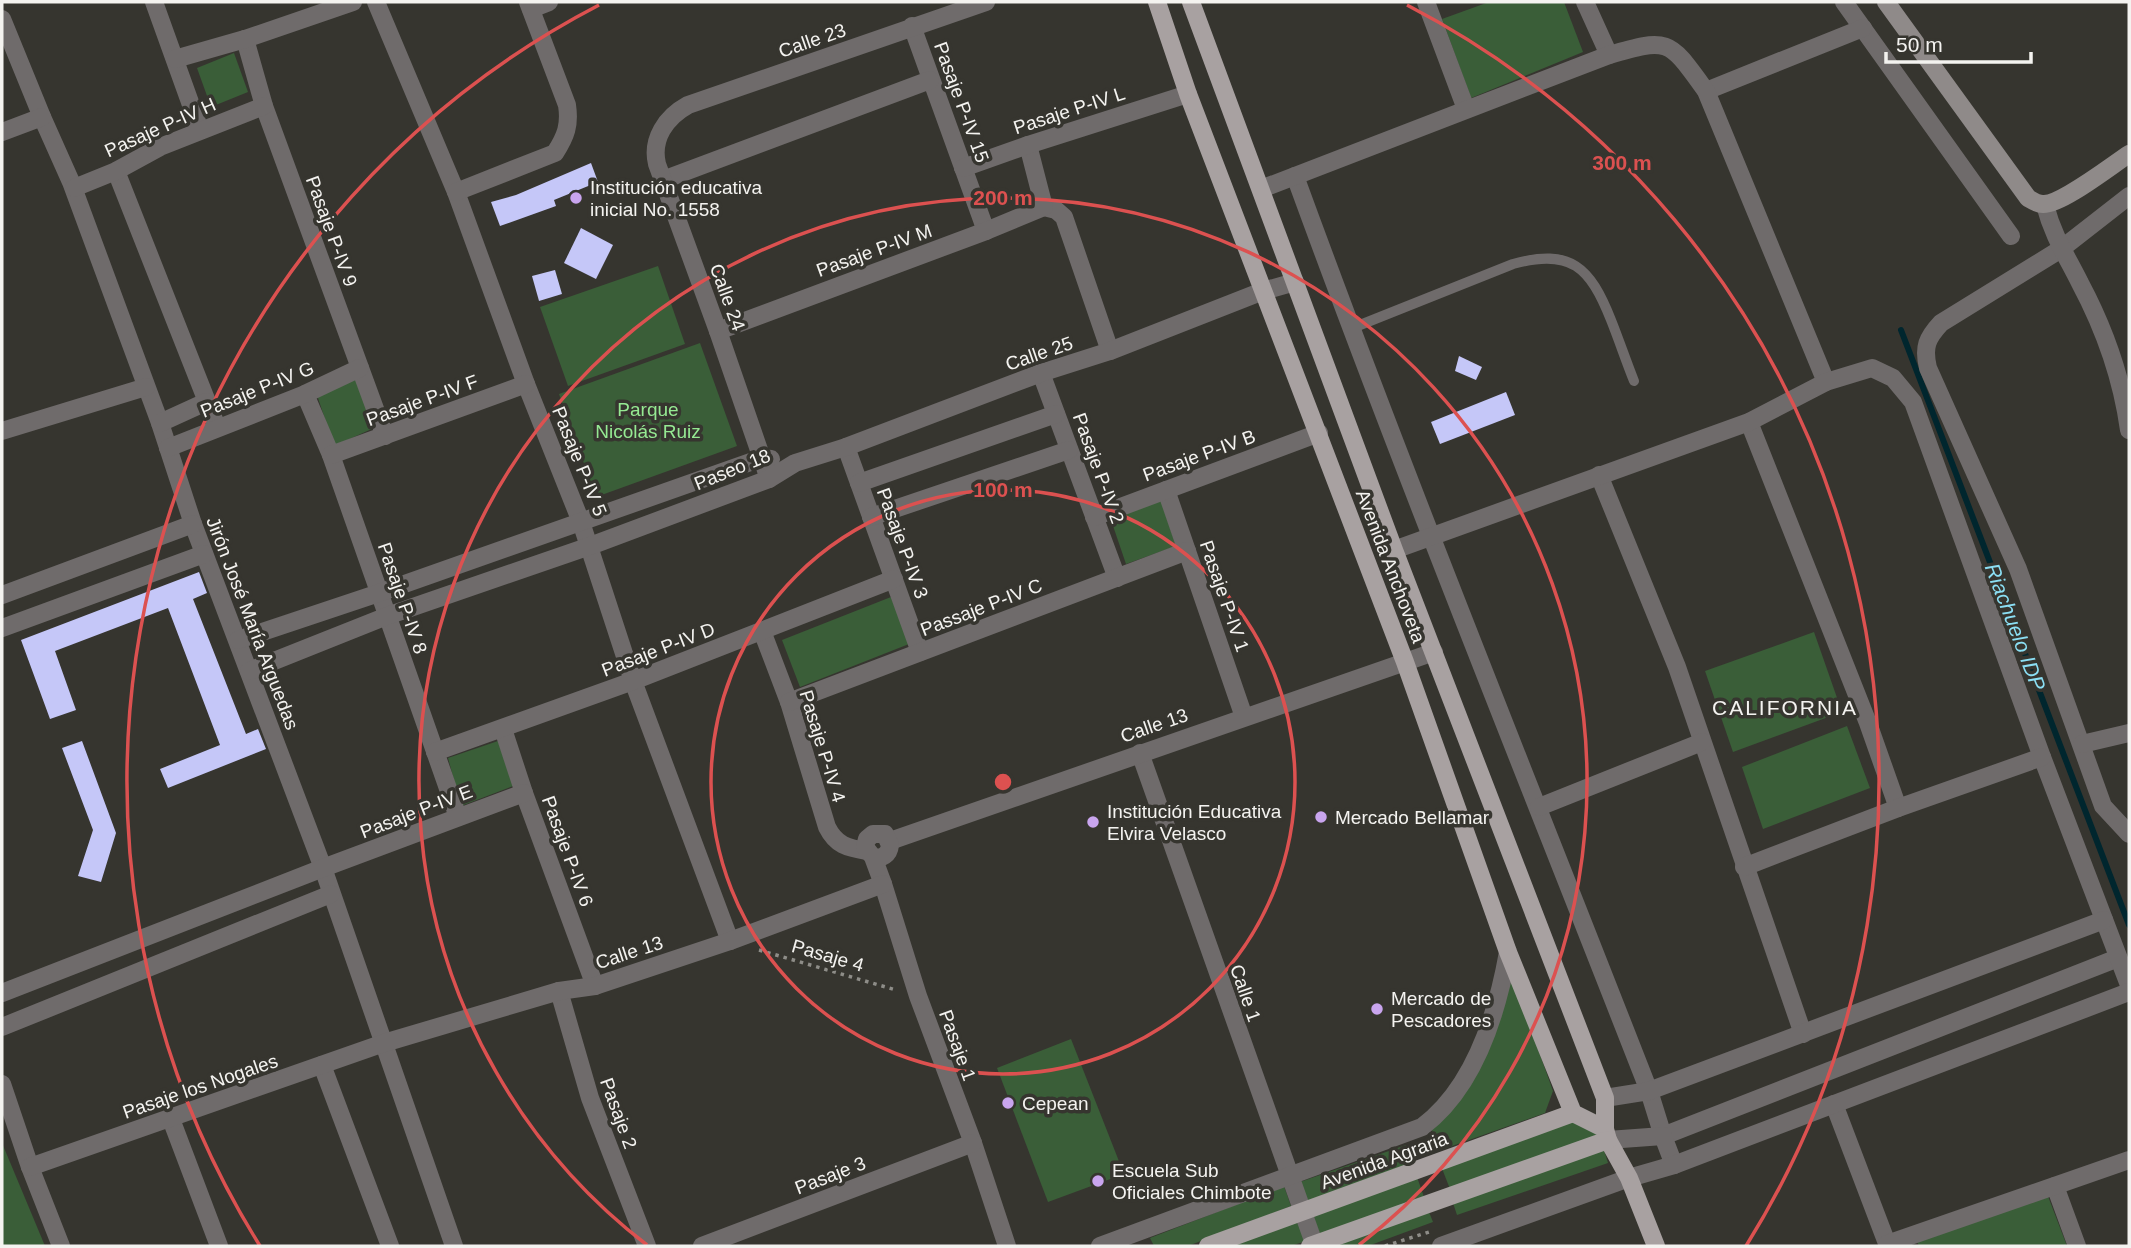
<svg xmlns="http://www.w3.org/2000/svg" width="2131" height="1248" viewBox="0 0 2131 1248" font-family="Arial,sans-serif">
<rect width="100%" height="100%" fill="#36352f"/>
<g fill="#3a5e38">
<polygon points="1489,2 1564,2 1583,52 1471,98 1442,19"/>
<polygon points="234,53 248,92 211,107 197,68"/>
<polygon points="658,266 685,344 568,386 540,307"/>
<polygon points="700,343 737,446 596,497 559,394"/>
<polygon points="357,379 376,427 334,446 317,395"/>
<polygon points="1160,498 1176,546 1126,564 1110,517"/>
<polygon points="891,597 909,644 800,687 782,640"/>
<polygon points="1814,632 1842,712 1733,752 1705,671"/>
<polygon points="1847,726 1870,788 1763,829 1742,767"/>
<polygon points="498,741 513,786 461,806 448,758"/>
<polygon points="1508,979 1513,979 1553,1091 1545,1113 1438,1151 1432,1130"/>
<polygon points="1071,1039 1124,1174 1048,1202 997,1068"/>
<polygon points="1572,1119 1599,1135 1450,1189 1441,1166"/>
<polygon points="2,1143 45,1246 2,1246"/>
<polygon points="1602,1144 1608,1163 1457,1215 1451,1197"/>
<polygon points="1406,1145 1412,1164 1307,1201 1300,1182"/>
<polygon points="1417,1177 1424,1197 1320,1235 1313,1215"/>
<polygon points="1284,1186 1291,1206 1188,1246 1154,1246 1150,1238"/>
<polygon points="2046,1191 2067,1246 1919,1246 1916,1239"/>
<polygon points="1427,1207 1433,1222 1368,1246 1323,1246"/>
<polygon points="1298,1218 1306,1241 1291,1246 1221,1246"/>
</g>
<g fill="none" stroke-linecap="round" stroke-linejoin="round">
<polyline stroke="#00262e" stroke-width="6" points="1901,330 2129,925"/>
</g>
<g fill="#c5c7f8">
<polygon points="591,163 598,182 554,200 556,206 500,226 491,202 516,195"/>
<polygon points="581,228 613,245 596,279 564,263"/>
<polygon points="555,270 562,294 539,301 532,276"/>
<polygon points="1459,356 1482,367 1476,380 1455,371"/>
<polygon points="1506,392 1515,415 1440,444 1431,422"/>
<polygon points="199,572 207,593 193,599 246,734 258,729 266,749 168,788 160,769 220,745 168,608 55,651 76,710 50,719 21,640"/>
<polygon points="82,741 116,833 101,882 78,876 93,830 62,748"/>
</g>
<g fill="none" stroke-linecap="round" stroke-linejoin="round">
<g stroke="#8e8d88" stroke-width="3.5" stroke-dasharray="3.5 5" stroke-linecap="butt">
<polyline points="759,950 896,990"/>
<polyline points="1385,1246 1429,1232"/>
</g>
<path stroke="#6f6b6b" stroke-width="10" d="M 1350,329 L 1513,264 C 1571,248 1590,267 1611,320 C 1619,340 1626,361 1634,381"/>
<g stroke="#6f6b6b" stroke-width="18">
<polyline points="154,2 200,130"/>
<polyline points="376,2 456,192 526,384 581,522 633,681 730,941"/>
<polyline points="1426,2 1466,109"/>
<polyline points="1585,2 1609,55"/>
<polyline points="1844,2 2011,236"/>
<polyline points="531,9 549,2"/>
<polyline points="2,19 42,117 71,182 160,423 193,524 323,868 454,1246"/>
<polyline points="912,26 986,231"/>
<polyline points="245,39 264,106 385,436"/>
<polyline points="175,59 245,39 353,2"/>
<polyline points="1706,91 1863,28"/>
<polyline points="2,132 42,117"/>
<polyline points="1028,145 1044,207 1056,210 1064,217 1110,351"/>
<polyline points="963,168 1028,145 1188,94"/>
<polyline points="116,171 217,427"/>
<path d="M 1295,176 C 1407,483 1530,786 1649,1091 L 1663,1136 L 2118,958"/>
<polyline points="663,180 930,80"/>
<polyline points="74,188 116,171 160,147 264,106"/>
<path d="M 1261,189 L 1609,55 C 1670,37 1669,40 1706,91 L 1826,382"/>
<path d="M 456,192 L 555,153 C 566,136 570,125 567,105 L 528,2"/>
<path d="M 2129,196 L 2061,249 L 1941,323 C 1927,338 1923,347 1928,368 L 2018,569 L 2103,806 L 2129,834"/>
<path d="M 2045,205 C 2053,236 2066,255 2080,283 C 2104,328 2122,379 2129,430"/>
<polyline points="718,331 986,231 1044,207"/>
<polyline points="1041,373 1117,578"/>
<polyline points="305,394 331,455 458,817"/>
<polyline points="1749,422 1868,723 1898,808"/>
<polyline points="160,423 206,402"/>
<polyline points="2,431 146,387"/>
<polyline points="846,447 920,652"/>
<polyline points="168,448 305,394 360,368"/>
<polyline points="331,455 526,384"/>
<polyline points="1599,475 1677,667 1803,1034"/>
<path d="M 769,479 L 718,331 L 657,164 C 651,139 666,117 688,105 L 986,2"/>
<polyline points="859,483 1056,414"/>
<polyline points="1166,490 1244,717"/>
<polyline points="871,517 1069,450"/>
<polyline points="1094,517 1319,433"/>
<polyline points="1394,550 1749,422 1826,382 1872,368 1893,378 1913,402 2042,757 2129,985"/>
<polyline points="2,595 193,524"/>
<polyline points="2,628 204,554"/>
<path d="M 762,631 L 789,702 L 827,827 C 836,845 847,848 867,851"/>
<polyline points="238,640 379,593 762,458 771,459"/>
<polyline points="249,671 387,616 590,546 769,479 795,463 846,447 1041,373 1110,351 1263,291 1295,282"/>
<polyline points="789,702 1187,551"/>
<polyline points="503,729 524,793 595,986"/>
<polyline points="2082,744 2129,733"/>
<polyline points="435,752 633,681 894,579"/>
<polyline points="1140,753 1315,1246"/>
<polyline points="1539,807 1702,742"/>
<polyline points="890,841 1434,652"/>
<path d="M 873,857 C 882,859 889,855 890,845 L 885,834 L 873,834 L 867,839 L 865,847 L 873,857 L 883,884 L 918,996 L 973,1143 L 1007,1246"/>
<polyline points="1744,867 1898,808 2042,757"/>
<polyline points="559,991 590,1098 647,1246"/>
<polyline points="2,993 323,868 524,793"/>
<polyline points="2,1027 331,894"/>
<polyline points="322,1065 390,1246"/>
<polyline points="2,1084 30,1167 61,1246"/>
<polyline points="1605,1098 1649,1091 2104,920"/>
<polyline points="1834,1104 1888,1246"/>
<polyline points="171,1119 219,1246"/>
<polyline points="1608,1140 1663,1136 1674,1165"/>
<polyline points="30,1167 384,1043 559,991 595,986 730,941 883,884"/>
<polyline points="1629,1178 1674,1165 2129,992"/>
<polyline points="2055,1186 2077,1246"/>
<polyline points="1887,1244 2129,1160"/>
<polyline points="702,1246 973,1143"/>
</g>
<g stroke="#6f6b6b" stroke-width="18">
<path d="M 1100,1246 L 1422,1127 C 1474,1088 1497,1014 1508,952"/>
<polyline points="1441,1246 1629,1178"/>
</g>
<path stroke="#8f8a89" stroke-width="18" d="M 1886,2 L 2028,198 C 2033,201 2037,204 2043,204 C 2061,205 2112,165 2129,154"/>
<g stroke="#a8a1a1" stroke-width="18">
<polyline points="1157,2 1188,94 1405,662 1508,952 1573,1113 1605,1129"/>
<polyline points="1191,2 1394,550 1605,1098 1605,1129 1608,1140 1629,1178 1656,1246"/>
<polyline points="1208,1246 1573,1113"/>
<polyline points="1310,1246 1608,1140"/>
</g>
</g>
<g fill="none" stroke="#dc5150" stroke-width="3.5">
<circle cx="1003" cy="782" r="292"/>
<path d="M647 1245A584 584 0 1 1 1359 1245"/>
<path d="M260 1246A876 876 0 0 1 599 5M1407 5A876 876 0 0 1 1746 1246"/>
</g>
<g fill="#c9a5ee" stroke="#36352f" stroke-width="2.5">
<circle cx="576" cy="198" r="7"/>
<circle cx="1321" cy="817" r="7"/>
<circle cx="1093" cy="822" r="7"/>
<circle cx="1377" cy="1009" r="7"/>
<circle cx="1008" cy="1103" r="7"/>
<circle cx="1098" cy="1181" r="7"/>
</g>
<g text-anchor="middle" stroke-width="7" stroke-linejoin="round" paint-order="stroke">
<g font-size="19" fill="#f4f3f0" stroke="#36352f">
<text transform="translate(812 40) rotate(-19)" y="7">Calle 23</text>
<text transform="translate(962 102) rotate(70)" y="7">Pasaje P-IV 15</text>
<text transform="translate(1069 110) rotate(-18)" y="7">Pasaje P-IV L</text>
<text transform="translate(160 127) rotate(-24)" y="7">Pasaje P-IV H</text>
<text transform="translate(332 231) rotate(70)" y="7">Pasaje P-IV 9</text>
<text transform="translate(874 250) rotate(-20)" y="7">Pasaje P-IV M</text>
<text transform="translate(728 297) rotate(70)" y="7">Calle 24</text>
<text transform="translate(1039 353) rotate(-19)" y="7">Calle 25</text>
<text transform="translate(257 389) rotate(-22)" y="7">Pasaje P-IV G</text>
<text transform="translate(422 400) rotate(-20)" y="7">Pasaje P-IV F</text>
<text transform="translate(1199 455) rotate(-20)" y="7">Pasaje P-IV B</text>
<text transform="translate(580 461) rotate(68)" y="7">Pasaje P-IV 5</text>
<text transform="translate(1099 468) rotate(70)" y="7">Pasaje P-IV 2</text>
<text transform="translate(732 469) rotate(-22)" y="7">Paseo 18</text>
<text transform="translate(903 543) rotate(70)" y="7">Pasaje P-IV 3</text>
<text transform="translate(1391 566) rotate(69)" y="7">Avenida Anchoveta</text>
<text transform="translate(1225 596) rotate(71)" y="7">Pasaje P-IV 1</text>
<text transform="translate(403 598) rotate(71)" y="7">Pasaje P-IV 8</text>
<text transform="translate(981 607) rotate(-21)" y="7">Passaje P-IV C</text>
<text transform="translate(253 623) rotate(69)" y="7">Jirón José María Arguedas</text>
<text transform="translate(658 649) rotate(-21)" y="7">Pasaje P-IV D</text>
<text transform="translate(1154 725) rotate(-19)" y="7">Calle 13</text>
<text transform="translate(823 746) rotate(73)" y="7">Pasaje P-IV 4</text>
<text transform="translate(416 811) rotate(-21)" y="7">Pasaje P-IV E</text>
<text transform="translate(568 851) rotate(70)" y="7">Pasaje P-IV 6</text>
<text transform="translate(629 952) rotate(-18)" y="7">Calle 13</text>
<text transform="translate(828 955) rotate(16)" y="7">Pasaje 4</text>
<text transform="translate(1246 993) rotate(71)" y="7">Calle 1</text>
<text transform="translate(958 1045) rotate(70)" y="7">Pasaje 1</text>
<text transform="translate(200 1086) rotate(-19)" y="7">Pasaje los Nogales</text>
<text transform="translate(619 1113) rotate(70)" y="7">Pasaje 2</text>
<text transform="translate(1384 1160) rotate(-20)" y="7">Avenida Agraria</text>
<text transform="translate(830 1175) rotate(-21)" y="7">Pasaje 3</text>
</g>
<g font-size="19" fill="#f4f3f0" stroke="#36352f" text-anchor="start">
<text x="590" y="194">Institución educativa<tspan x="590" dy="22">inicial No. 1558</tspan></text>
<text x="1107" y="818">Institución Educativa<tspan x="1107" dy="22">Elvira Velasco</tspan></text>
<text x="1335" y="824">Mercado Bellamar</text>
<text x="1391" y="1005">Mercado de<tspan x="1391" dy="22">Pescadores</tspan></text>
<text x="1022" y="1110">Cepean</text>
<text x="1112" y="1177">Escuela Sub<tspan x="1112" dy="22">Oficiales Chimbote</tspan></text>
</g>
<g font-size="19" fill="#95e992" stroke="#36352f">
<text x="648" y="416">Parque<tspan x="648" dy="22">Nicolás Ruiz</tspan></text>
</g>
<g font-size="21" font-style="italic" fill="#8bdff4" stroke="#36352f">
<text transform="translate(2015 627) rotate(69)" y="7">Riachuelo IDP</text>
</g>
<g font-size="21" letter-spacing="2" fill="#f4f3f0" stroke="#36352f">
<text x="1785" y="715">CALIFORNIA</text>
</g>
</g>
<circle cx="1003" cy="782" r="10" fill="#dc5150" stroke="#36352f" stroke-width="3.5"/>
<g font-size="21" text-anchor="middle" font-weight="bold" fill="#dc5150" stroke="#36352f" stroke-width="7" stroke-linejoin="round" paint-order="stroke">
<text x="1622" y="170">300 m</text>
<text x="1003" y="205">200 m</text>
<text x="1003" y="497">100 m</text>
</g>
<rect width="2131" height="1248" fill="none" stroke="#f4f3f0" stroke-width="7"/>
<path d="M1886 52v10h145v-10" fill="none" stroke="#f4f3f0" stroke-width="3.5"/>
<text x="1896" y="52" font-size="21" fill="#f4f3f0" stroke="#36352f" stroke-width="5" paint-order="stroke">50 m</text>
</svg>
